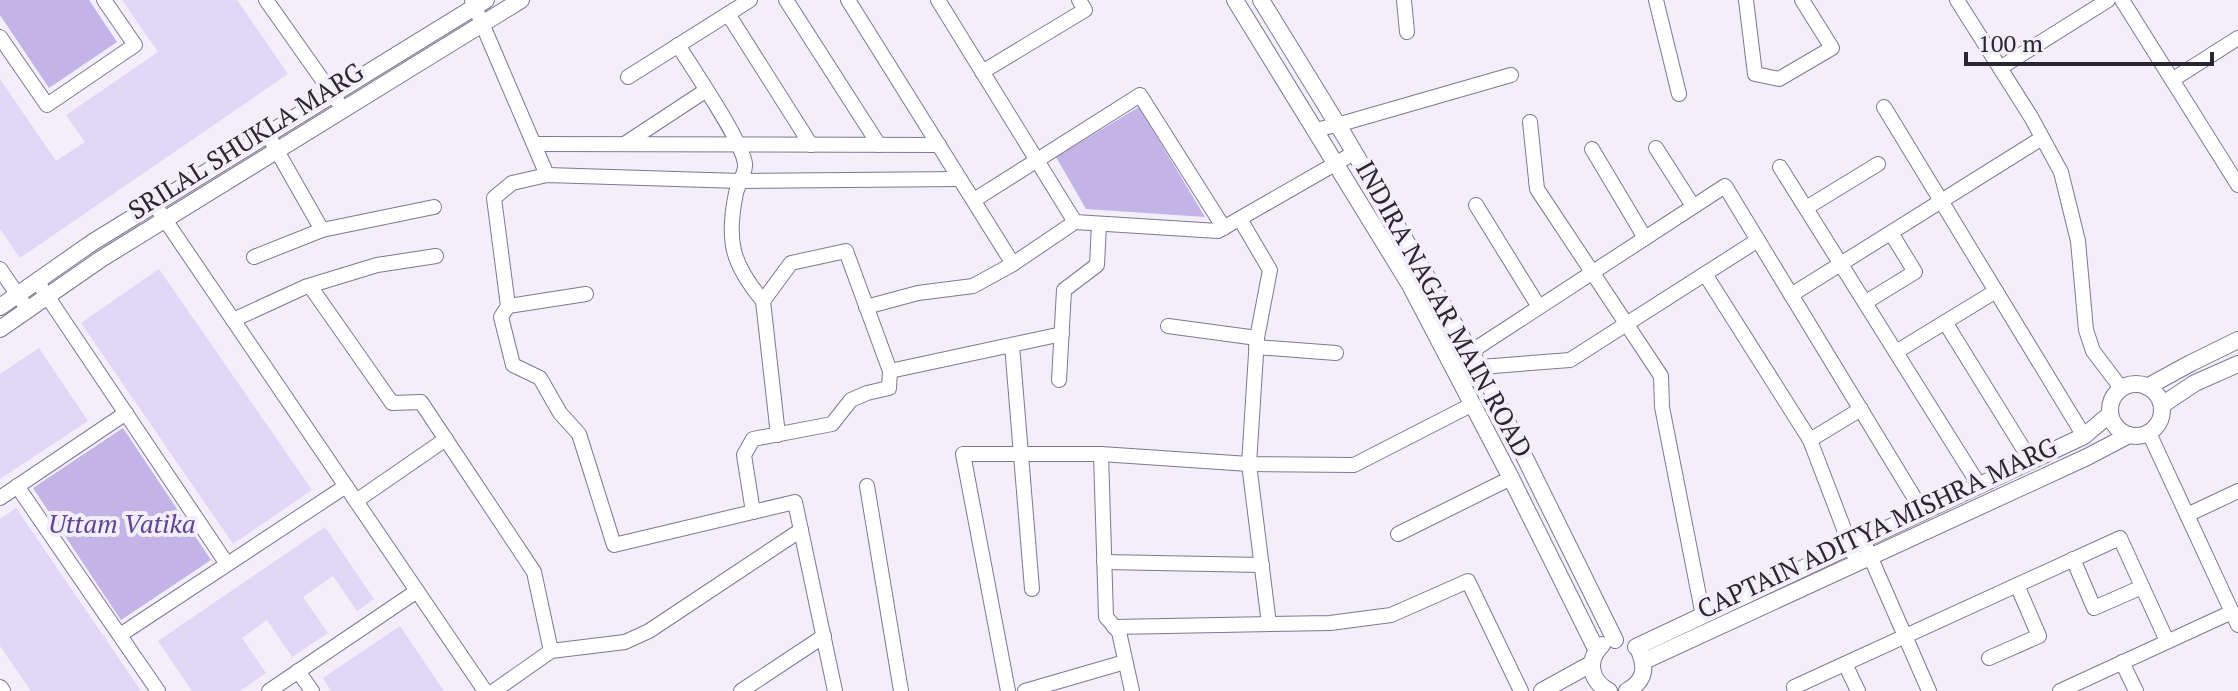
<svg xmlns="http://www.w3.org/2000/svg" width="2238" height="691" viewBox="0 0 2238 691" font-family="'PT Serif',serif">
<rect width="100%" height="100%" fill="#f2effb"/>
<g fill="#c3b4e8">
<polygon points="0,0 89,0 117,42 49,88 0,15"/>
<polygon points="1139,107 1205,217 1086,209 1056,157"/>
<polygon points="123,428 211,560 121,620 33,488"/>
</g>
<g fill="#dfd7f5">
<polygon points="122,0 237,0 288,74 20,258 0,229 0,79 56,161 85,142 66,115 158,52"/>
<polygon points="159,269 312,490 233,544 81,323"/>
<polygon points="39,348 88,421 0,479 0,374"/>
<polygon points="16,508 141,691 31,691 0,646 0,519"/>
<polygon points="325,527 374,599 357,611 333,576 303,597 328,633 292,657 267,620 242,638 266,673 240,691 192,691 158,641"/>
<polygon points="400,626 444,691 331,691 323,678"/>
</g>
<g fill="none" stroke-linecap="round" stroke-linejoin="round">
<defs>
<g id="minor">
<polyline points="266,0 343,109"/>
<polyline points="472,0 547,175"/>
<polyline points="786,0 879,145"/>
<polyline points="848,0 1013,264"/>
<polyline points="938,0 1075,222 1218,231 1354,153"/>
<polyline points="1404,0 1407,32"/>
<polyline points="1656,0 1679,94"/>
<polyline points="1746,0 1755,74 1779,79 1832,48 1802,0"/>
<polyline points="1957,0 2031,117 2061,172 2078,241 2086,330 2093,351 2121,388"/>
<polyline points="2122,0 2238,185"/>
<polyline points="728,14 811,145"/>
<polyline points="0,37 47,105 135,45 104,0"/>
<path d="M 678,45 C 692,68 743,142 745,164 C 746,173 738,184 736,193 C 726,241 732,264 763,301"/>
<polyline points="2000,68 2108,0"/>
<polyline points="982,72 1085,10 1079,0"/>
<polyline points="628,77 750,0"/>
<polyline points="2172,80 2238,38"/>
<polyline points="1884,107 2084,436"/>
<polyline points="1530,122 1537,189 1661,376 1662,407 1703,616"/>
<polyline points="1315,130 1337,125 1511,75"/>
<polyline points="268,135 322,230"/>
<polyline points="626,143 705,91"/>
<polyline points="534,144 939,145"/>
<polyline points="1656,148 1693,206"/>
<polyline points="1592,149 1645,238"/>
<polyline points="1780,167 1979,485"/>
<polyline points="974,200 1140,95 1224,228"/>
<polyline points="155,205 485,691"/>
<polyline points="1476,205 1539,307"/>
<polyline points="1806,208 1878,164"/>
<polyline points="1240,219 1270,270 1257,338 1249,464 1269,624"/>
<polyline points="254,257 322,230 434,207"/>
<polyline points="0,269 28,310"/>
<polyline points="1705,274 1810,440 1857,563"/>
<polyline points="37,281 227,564"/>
<polyline points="310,286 392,403 421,402 534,572 551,651"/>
<polyline points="1791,295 2042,138"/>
<polyline points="1866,302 1915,272 1891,233"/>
<polyline points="508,306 586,294"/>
<polyline points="866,307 918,293 973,286 1013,264 1075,222"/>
<polyline points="233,320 305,287 377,265 436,256"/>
<polyline points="1945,322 2031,461"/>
<polyline points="1168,326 1257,338"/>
<polyline points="1012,345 1032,589"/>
<polyline points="1256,347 1336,353"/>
<polyline points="1896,352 1996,291"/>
<polyline points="1452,364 1725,186 1923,512"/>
<polyline points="1480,367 1570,360 1758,240"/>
<polyline points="890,371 1062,334"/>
<polyline points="1059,380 1064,290 1097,265 1099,224"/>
<polyline points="2149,433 2238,625"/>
<polyline points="1810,440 1861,409"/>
<polyline points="1101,454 1106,617 1119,632 1132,691"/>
<polyline points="17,486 158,691"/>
<polyline points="867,486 901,691"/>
<polyline points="0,498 126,413"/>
<polyline points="356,501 446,439"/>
<polyline points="753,512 744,455 753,439 832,424 851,400 867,393 889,388 890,371 846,251 791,263 763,301 778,435"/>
<polyline points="2187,515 2238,491"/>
<polyline points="1398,534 1511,478"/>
<polyline points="1863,540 1929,691"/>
<polyline points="2073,559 2094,608 2142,587"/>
<polyline points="1104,562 1262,565"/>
<polyline points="1114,627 1330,623 1391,615 1468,581 1521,691"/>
<polyline points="120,635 346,486"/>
<polyline points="1989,658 2039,636 2017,585"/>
<polyline points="2122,662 2136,691"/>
<polyline points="1845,664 1858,691"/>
<polyline points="298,671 312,691"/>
<polyline points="269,691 417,591"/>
<polyline points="494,691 551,651 625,642 649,631 801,530"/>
<polyline points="741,691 824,636"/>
<polyline points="835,691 795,502 614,545 579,434 560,413 540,378 513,365 501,317 508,306 494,198 512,183 547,175 740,181 960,179"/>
<polyline points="1008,691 963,454 1101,454 1249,464 1354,465 1473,404"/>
<polyline points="1025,691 1125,662"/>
<polyline points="1795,691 1794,687 2120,538 2167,641"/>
<polyline points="2060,691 2232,612"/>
</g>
<g id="tertiary">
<polyline points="1235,0 1410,285 1511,478 1597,651"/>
<polyline points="1261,0 1347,140 1484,375 1615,640"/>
<polyline points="0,307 93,242 486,0"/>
<polyline points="0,329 101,259 521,0"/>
<circle cx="2136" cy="410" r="26"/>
<polyline points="2147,387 2191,363 2238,340"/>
<polyline points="2162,405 2195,383 2238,364"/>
<path d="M 1602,645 C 1586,660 1590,681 1609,691"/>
<polyline points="1636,647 2084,436 2110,414"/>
<polyline points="1644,661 2087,457 2129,435"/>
<polyline points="0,688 2,691"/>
<polyline points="1542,691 1591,664"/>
<path d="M 1627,691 C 1643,682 1647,670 1640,653"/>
</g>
</defs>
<use href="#minor" stroke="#7f7792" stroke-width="16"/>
<use href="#tertiary" stroke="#7f7792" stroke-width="18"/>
<use href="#minor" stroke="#fff" stroke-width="14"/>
<use href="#tertiary" stroke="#fff" stroke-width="16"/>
</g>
<g text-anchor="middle" stroke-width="8" stroke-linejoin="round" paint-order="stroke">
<g font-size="26" fill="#292631" stroke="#f2effb">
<text transform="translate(246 141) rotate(-32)" y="9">SRILAL SHUKLA MARG</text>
<text transform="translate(1444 309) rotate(61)" y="9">INDIRA NAGAR MAIN ROAD</text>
<text transform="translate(1877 528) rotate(-25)" y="9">CAPTAIN ADITYA MISHRA MARG</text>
</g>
<g font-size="26" font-style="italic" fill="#604394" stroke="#f2effb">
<text x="122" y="533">Uttam Vatika</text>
</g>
</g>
<path d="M1966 52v12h246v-12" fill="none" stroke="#292631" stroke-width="4"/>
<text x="1978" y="52" font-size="24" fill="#292631" stroke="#f2effb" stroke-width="6" paint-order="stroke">100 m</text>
</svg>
